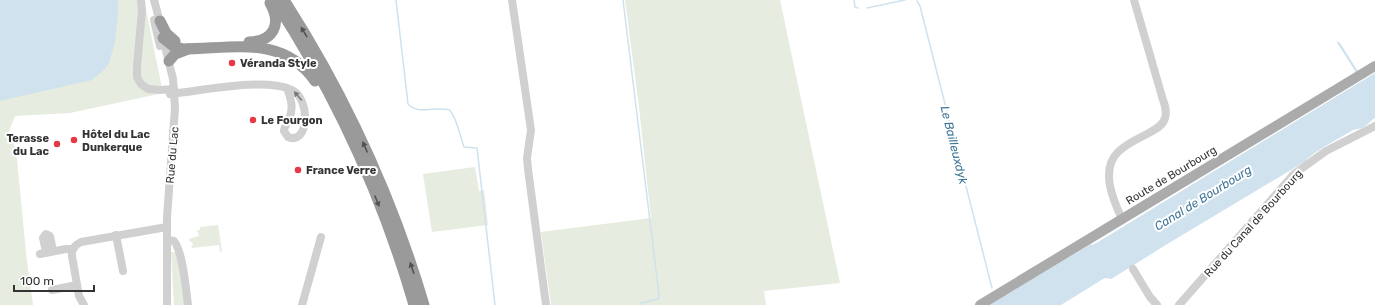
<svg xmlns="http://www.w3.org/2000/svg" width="1375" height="305" viewBox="0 0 1375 305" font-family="Rubik,sans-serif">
<rect width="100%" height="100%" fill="#fff"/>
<g fill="#e6ecdf">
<polygon points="0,0 144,0 163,93 70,113 15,116 9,131 16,150 27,262 33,305 0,305"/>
<polygon points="625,0 780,0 840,283 764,291 766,305 551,305 541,232 651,218 639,107"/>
<polygon points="475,167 479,191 484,190 488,225 432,232 423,174"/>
<polygon points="218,225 222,251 220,252 219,245 192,248 191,246 193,245 192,242 190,242 189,239 199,236 197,230 200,230 200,227"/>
<polygon points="171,252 175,252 177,254 185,305 174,305"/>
</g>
<g fill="#cfe2ee">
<polygon points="0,0 118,0 118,15 115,42 109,63 104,70 92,80 0,101"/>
<polygon points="1336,41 1340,43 1359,73 1357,74"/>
<path d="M 1375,73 L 1375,118 C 1370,121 1367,126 1362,128 C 1359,129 1356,129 1353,130 C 1345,135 1309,154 1306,161 L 1169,243 L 1116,276 L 1111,279 L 1106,278 L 1103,279 L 1061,305 L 989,305 L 1091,244 L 1092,245 L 1098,242 Z"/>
</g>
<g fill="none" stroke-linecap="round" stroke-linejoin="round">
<g stroke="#cfe2ee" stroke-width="1.5">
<path d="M 396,0 L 408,104 C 417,113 426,109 436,109 C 441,109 446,109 450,110 C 458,122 459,133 464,147 L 477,148 L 495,305"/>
<polyline points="623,0 659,295 658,299 641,303 641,305"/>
<polyline points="854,0 855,7 858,8"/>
<polyline points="917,1 920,6 992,288"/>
<polyline points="867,8 905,0"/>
</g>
<g stroke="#d0d0d0" stroke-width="8">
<polyline points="141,0 142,11 137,66 137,77 141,84 148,89 160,90 174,89"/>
<polyline points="154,0 161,26"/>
<polyline points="512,0 531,130 527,158 528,169 546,305"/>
<polyline points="154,20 160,46"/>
<polyline points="163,38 173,79 175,108 167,217 167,305"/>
<path d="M 170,94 C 201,91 265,77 292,90 C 311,99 309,146 288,137 L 284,131 C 284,127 287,124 289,119 C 294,108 291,99 287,88"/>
<path d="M 1122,219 C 1113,200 1100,170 1118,152 C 1126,144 1137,139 1147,134 C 1154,130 1163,126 1165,118 C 1167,112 1165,105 1163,100 L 1134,0"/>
<polyline points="116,235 123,271"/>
<path d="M 167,240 L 174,241 C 183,252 186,290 188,305"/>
<polyline points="46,252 43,238 46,234 50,236 53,251"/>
<polyline points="40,254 66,249 73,249"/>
<polyline points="1133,269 1150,297 1157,305"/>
<polyline points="52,290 77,285"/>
<path d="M 84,305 L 79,296 L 72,256 C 71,249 75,245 81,242 L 167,227"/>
<polyline points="302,305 321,237"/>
<polyline points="1179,305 1294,174 1326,151 1375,126"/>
</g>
<polyline stroke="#ababab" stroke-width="10" points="980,305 1375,66"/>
<g stroke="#9a9a9a" stroke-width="11">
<path d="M 274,0 C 335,93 383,198 414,305"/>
<path d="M 284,0 C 345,95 392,197 424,305"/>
<polyline points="160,21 166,33 175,41"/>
<path d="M 163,38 L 173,46 L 183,49 C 232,49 282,34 315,81"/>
<path d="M 249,42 C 274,41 282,24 270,3"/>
<polyline points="169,61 175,54 188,49"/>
</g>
</g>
<defs><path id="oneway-solid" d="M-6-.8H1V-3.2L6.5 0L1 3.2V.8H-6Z"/></defs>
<g fill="#525252">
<use href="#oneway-solid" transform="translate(304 32) rotate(-121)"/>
<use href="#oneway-solid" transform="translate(365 147) rotate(-114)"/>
<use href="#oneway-solid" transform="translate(377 201) rotate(68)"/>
<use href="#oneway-solid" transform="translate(412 268) rotate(-109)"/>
</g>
<use fill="#7a7a7a" href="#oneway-solid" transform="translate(298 96) rotate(-131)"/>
<g fill="#e63946" stroke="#fff" stroke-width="1.5">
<circle cx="232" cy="63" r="4"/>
<circle cx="253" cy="120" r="4"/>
<circle cx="74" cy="140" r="4"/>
<circle cx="57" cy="144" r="4"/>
<circle cx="298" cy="170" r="4"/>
</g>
<g text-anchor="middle" stroke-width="4" stroke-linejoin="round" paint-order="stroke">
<g font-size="11" font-weight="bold" fill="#333" stroke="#fff" text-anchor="start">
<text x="240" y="67">Véranda Style</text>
<text x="261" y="124">Le Fourgon</text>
<text x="82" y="138">Hôtel du Lac<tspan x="82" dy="13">Dunkerque</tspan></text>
<text x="49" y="142" text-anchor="end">Terasse<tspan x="49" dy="13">du Lac</tspan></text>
<text x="306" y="174">France Verre</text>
</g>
<g font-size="11" fill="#333" stroke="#fff">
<text transform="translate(172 155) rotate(-85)" y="4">Rue du Lac</text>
<text transform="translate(1171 175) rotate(-31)" y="4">Route de Bourbourg</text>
<text transform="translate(1253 223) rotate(-48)" y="4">Rue du Canal de Bourbourg</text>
</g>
<g font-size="12" font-style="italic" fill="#3f7597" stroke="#fff">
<text transform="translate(954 145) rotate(76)" y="4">Le Bailleuxdyk</text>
<text transform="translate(1203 198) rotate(-32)" y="4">Canal de Bourbourg</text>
</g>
</g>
<path d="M14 285v6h80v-6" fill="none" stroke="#333333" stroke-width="2"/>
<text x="20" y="285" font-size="12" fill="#333333" stroke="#ffffff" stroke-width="3" paint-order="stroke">100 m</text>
</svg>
